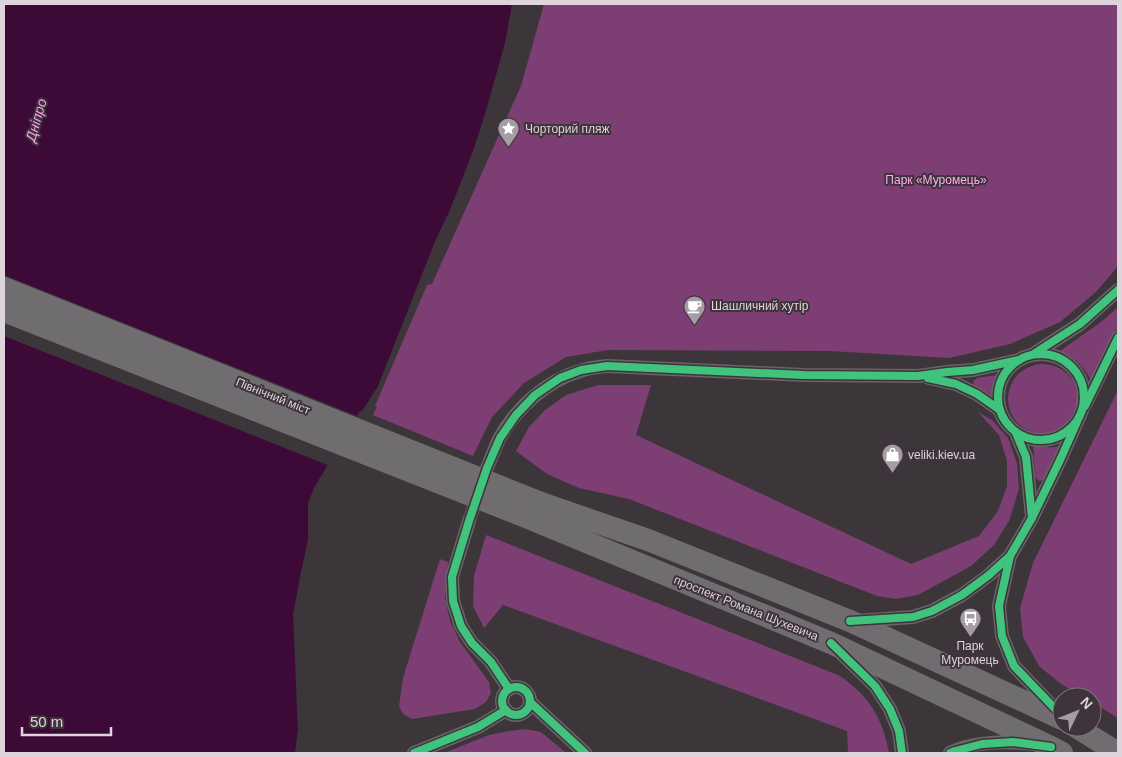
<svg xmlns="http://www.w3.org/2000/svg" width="1122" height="757" viewBox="0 0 1122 757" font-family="Helvetica,sans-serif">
<rect width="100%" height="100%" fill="#3c363b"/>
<g fill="#7d3f73">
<polygon points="544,4 1118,4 1118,266 1096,292 1060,322 1010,344 949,358 830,351 608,350 566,357 524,383 492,417 473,456 373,415 377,407 375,406 427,285 432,284 521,86"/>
<path d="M 1118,307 L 1118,327 L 1092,381 C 1082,365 1077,359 1060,351 L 1101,322 Z"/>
<circle cx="1043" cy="399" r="35"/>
<polygon points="997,375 999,378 995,394 991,395 974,385 973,381 977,378"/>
<polygon points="598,385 651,385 636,435 911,564 979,536 998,511 1007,486 1007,461 999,435 978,412 992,420 1008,438 1017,463 1019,489 1009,521 994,545 971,566 918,595 896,599 877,596 629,499 579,488 547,474 516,451 529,427 545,410 566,395"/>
<polygon points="1118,390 1118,718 1092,702 1092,697 1083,697 1061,684 1039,666 1023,637 1020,608 1033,563"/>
<path d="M 1033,444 C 1043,448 1050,448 1061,446 L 1044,480 L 1039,481 L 1035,477 Z"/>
<path d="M 486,535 L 838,675 C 868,694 883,718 889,753 L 848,753 L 847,731 L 503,605 L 484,628 L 473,606 L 474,576 Z"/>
<polygon points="440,559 448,562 445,597 450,621 460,642 489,682 491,693 486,702 475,709 412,719 403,714 399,706 403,678"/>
<polygon points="525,729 541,732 566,753 444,753 489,735 509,731"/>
</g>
<polygon fill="#3d0a37" points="4,4 512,4 505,43 486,111 473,151 450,210 436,239 378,386 321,476 314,488 308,503 308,540 301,572 293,615 298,730 295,753 4,753"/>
<polygon fill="#3c363b" points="4,275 357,416 360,411 364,413 330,466 4,336"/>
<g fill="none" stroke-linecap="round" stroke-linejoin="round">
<polyline stroke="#544e53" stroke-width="14" stroke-dasharray="14 7" stroke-linecap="butt" points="469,521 479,491"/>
<g stroke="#676566" stroke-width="14">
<polyline points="1035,353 1080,324 1118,290"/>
<circle cx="1041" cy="397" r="43"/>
<polyline points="929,378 956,384 977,394 1000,410"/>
<polyline points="1085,405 1118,338"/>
<polyline points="1016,433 1026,457 1032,517"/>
<path d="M 487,468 C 491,458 495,448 499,439 C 516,408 546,381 580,371 C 588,368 598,367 607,366 L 804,375 L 918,376 L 947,372 L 973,370 L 1019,360"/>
<polyline points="469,521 452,577 453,601 461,626 472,643 491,662 509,689"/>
<polyline points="857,621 913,617 932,611 962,595 989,575 1010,556"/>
<polyline points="842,654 875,686 890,709 899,731 902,753"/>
<circle cx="516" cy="701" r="14"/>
<polyline points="530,702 585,753"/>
<polyline points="1058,712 1014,666 1002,636 999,606 1010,556 1032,518 1061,458 1077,422"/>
<polyline points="414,753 478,727 506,710"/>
<path d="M 950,753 C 972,741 1008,741 1033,744"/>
</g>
<g stroke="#706d70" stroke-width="22">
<polyline points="4,288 541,503 648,540 850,621 1062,719"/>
<polyline points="4,311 526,517 831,643 1051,747 1062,753"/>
<polyline points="1076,727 1118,753"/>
</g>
<defs>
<g id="cycleway">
<polyline points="1035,353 1080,324 1118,290"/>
<circle cx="1041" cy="397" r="43"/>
<polyline points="928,378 956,384 977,394 1000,410"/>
<polyline points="1085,406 1118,338"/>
<polyline points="1016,433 1026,457 1032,518"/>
<polyline points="850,621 913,617 932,611 962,595 989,575 1010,556"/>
<polyline points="831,643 875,686 890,709 899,731 902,753"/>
<circle cx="516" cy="701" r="14"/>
<polyline points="509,689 491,662 472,643 461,626 453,601 452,577 469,521 487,468 500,438 516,415 535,395 560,378 581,370 607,366 804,375 918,376 947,372 973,370 1019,360"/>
<polyline points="530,702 585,753"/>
<polyline points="1062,716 1014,666 1002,636 999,606 1010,556 1032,518 1061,458 1077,422"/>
<polyline points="414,753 478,727 506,710"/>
<polyline points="950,753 955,751 982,744 1013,742 1051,747"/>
</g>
</defs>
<use href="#cycleway" stroke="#3f333c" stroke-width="11"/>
<use href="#cycleway" stroke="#40c37c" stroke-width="8"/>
</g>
<defs>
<symbol id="sight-pin" viewBox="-11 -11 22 30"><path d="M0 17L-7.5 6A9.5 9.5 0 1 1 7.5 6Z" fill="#a59da3" stroke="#3f333c"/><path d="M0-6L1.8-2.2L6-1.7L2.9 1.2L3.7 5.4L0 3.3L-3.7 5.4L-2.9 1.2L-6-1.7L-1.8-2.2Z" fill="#fff"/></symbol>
<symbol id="cafe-pin" viewBox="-11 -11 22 30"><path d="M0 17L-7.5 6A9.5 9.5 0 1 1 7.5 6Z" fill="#a59da3" stroke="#3f333c"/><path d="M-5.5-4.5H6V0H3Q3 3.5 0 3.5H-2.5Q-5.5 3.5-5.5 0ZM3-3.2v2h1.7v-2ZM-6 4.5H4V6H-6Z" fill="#fff"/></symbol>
<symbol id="shop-pin" viewBox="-11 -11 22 30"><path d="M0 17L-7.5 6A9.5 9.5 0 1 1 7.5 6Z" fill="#a59da3" stroke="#3f333c"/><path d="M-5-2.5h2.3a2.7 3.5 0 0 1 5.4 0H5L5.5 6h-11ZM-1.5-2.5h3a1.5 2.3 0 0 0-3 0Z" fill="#fff"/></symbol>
<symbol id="bus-pin" viewBox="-11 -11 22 30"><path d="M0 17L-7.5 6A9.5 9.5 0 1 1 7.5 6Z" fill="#a59da3" stroke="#3f333c"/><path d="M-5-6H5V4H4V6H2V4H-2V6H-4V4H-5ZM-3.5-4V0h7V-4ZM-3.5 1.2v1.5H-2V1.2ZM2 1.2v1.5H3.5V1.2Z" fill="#fff"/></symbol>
</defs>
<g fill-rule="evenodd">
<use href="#sight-pin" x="496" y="116" width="25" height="34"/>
<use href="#cafe-pin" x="682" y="294" width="25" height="34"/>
<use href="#shop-pin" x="880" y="442" width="25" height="34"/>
<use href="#bus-pin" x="958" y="606" width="25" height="34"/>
</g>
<g text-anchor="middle" stroke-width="4" stroke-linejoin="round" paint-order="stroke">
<g font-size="12" fill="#ddd5db" stroke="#3f333c" text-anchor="start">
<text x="525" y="133">Чорторий пляж</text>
<text x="711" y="310">Шашличний хутір</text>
<text x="908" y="459">veliki.kiev.ua</text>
<text x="970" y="650" text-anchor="middle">Парк<tspan x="970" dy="14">Муромець</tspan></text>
</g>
<g font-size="12" fill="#fdacee" stroke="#3f333c">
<text x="936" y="184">Парк «Муромець»</text>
</g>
<g font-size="12" fill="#ddd5db" stroke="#3f333c">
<text transform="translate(273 396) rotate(22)" y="4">Північний міст</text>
<text transform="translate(746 608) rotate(22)" y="4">проспект Романа Шухевича</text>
</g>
<g font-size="14" font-style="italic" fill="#ff9aed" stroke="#3f333c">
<text transform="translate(36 120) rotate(-74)" y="5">Дніпро</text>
</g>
</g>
<rect width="1122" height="757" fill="none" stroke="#ddd5db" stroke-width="10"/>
<g transform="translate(1077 712) rotate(47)"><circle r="24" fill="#3f333c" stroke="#7e747c"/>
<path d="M0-4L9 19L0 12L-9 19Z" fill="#a59da3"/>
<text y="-8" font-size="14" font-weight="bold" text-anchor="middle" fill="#ddd5db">N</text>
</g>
<path d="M22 727v8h89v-8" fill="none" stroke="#ddd5db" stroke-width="2.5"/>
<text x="30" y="727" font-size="15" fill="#ddd5db" stroke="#3f333c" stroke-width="4" paint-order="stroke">50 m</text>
</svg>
